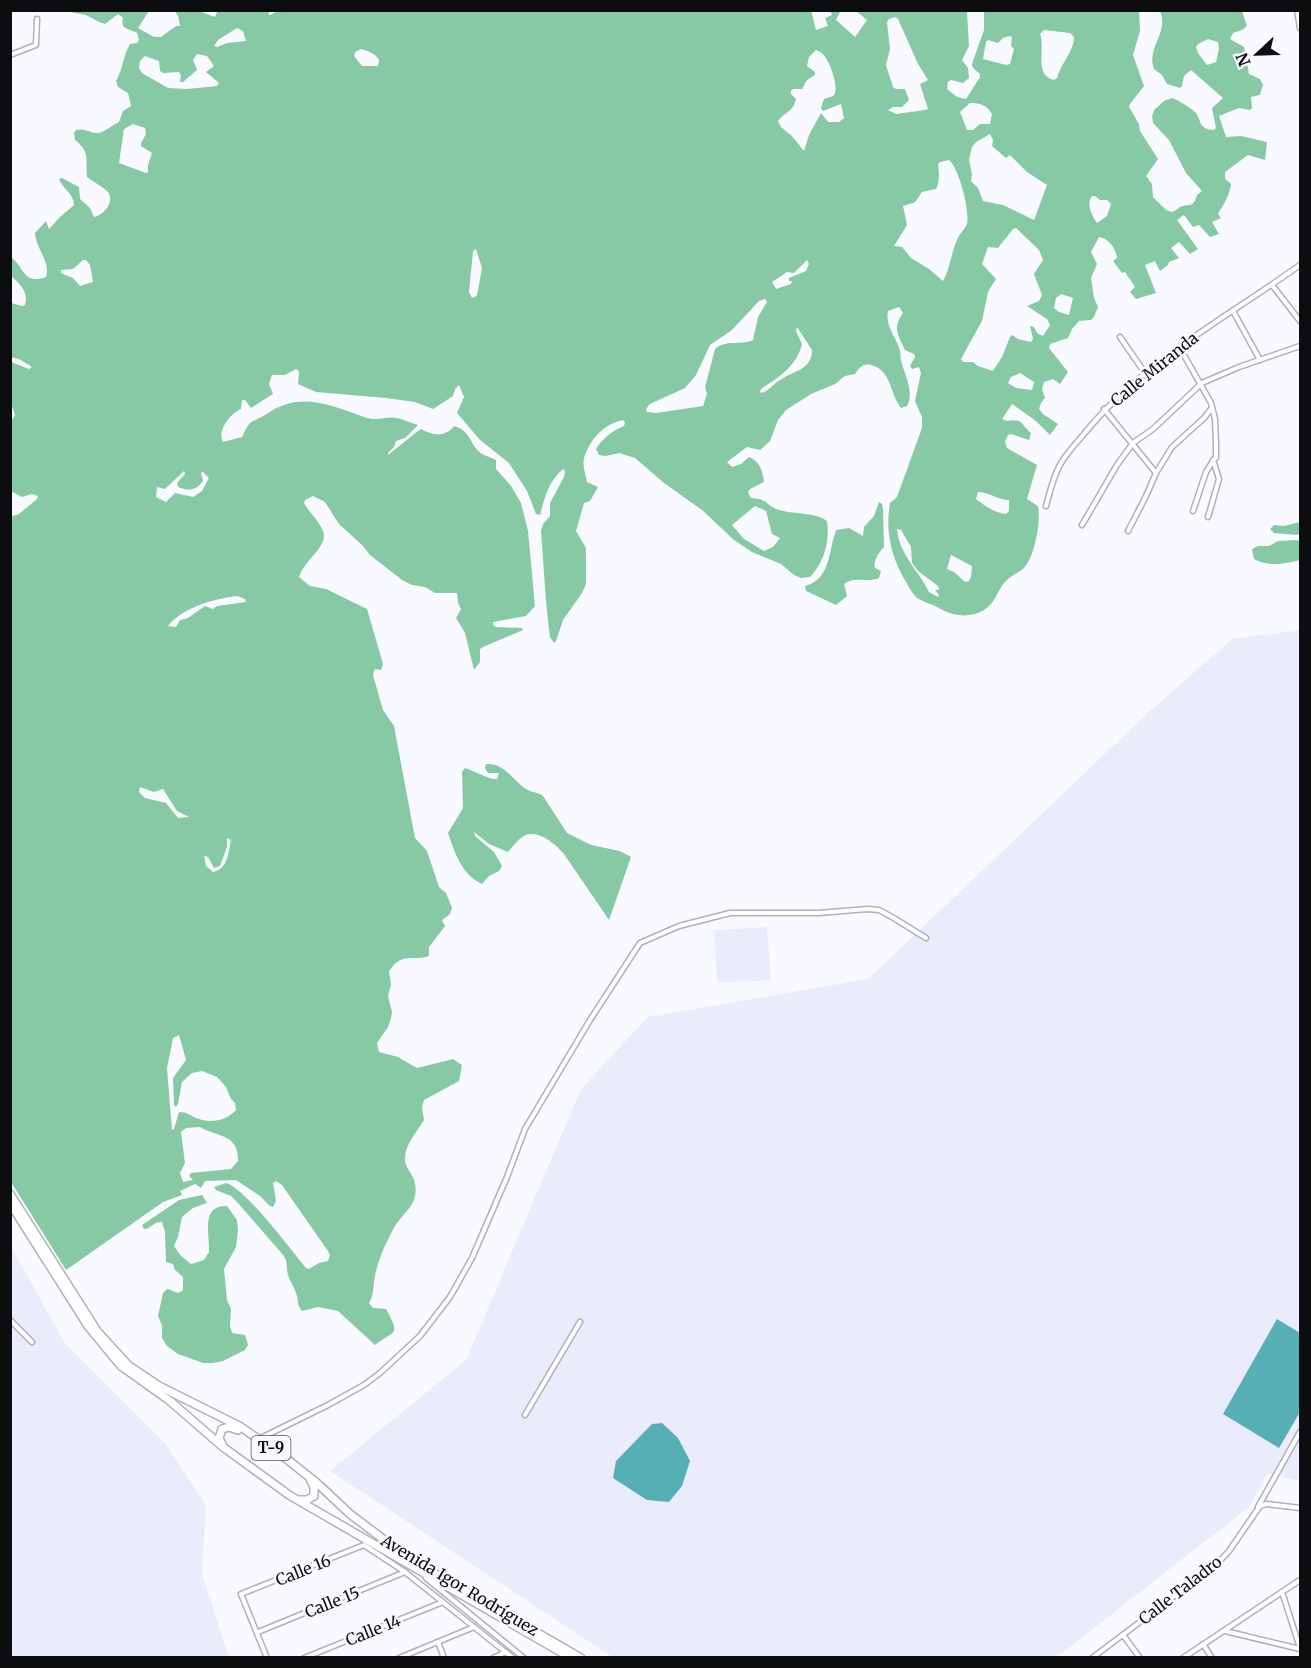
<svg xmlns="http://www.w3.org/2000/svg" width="1311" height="1668" viewBox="0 0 1311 1668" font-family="Merriweather,serif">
<rect width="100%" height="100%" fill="#f9faff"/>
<g fill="#eaecfb">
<polygon points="1300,630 1300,1481 1268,1474 1249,1507 1057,1657 614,1658 330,1471 466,1360 581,1089 648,1017 868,979 1151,710 1232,639"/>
<polygon points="767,927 771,980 717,983 714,930"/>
<polygon points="10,1245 65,1343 164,1442 206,1505 202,1574 229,1657 11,1657"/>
</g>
<g fill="#87c9a4" fill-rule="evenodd">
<path d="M 174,10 L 199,11 L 215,17 L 218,10 L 270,11 L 268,14 L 271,15 L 278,10 L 811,10 L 816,30 L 828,26 L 825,18 L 832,15 L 830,11 L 841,10 L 836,20 L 855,37 L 867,20 L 856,11 L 967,11 L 969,46 L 962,60 L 968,68 L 969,78 L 963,83 L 951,80 L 948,82 L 947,89 L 957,97 L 966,99 L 980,77 L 980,74 L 973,68 L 972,64 L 984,30 L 984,11 L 1139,11 L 1140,31 L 1133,55 L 1144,86 L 1130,104 L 1129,107 L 1139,124 L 1140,131 L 1158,159 L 1146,176 L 1152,184 L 1153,197 L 1166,210 L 1172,212 C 1175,211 1177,209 1180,207 C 1189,203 1193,209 1197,195 L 1202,191 L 1186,173 L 1169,140 L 1153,123 L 1152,116 L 1154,110 L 1164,101 L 1172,98 C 1180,101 1187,106 1194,111 C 1203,119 1196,129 1214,130 L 1216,128 L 1212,108 L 1223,98 L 1191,70 L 1184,76 L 1182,86 L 1180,88 L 1167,84 L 1162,75 L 1154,69 C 1146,47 1169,34 1160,11 L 1242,11 L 1247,26 L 1242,30 L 1233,33 L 1230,39 L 1244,47 L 1249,74 L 1260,79 L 1263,85 L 1260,95 L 1251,97 L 1252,108 L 1250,110 L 1239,108 L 1219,116 L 1226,137 L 1241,136 L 1267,142 L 1265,160 L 1248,155 L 1225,172 L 1225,179 L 1231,184 C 1230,195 1223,205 1218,214 L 1221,218 L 1212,222 L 1219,234 L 1210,237 L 1199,225 L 1193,227 L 1184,215 L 1177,220 L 1198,249 L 1190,254 L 1179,242 L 1171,248 L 1179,258 L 1169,262 L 1168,265 L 1160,271 L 1155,261 L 1145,265 L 1156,293 L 1136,299 L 1130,292 L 1135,287 L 1125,272 L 1122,273 L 1113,261 L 1117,258 C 1116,248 1108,238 1099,237 L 1091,252 L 1097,264 L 1091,278 L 1094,298 L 1098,307 L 1094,317 L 1091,320 L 1079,321 L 1072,329 L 1068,338 L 1050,344 L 1049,348 L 1068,372 L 1060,384 L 1053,379 L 1044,382 L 1042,389 L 1045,398 L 1041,403 L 1039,409 L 1043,414 L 1058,424 L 1050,435 L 1036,421 L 1012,404 L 1002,419 L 1007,421 C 1023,418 1020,424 1031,433 L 1029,440 L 1011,434 L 1008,435 L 1005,442 L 1007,448 L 1037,465 L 1027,499 L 1038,506 C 1041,521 1035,556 1024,568 C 1019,573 1011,575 1006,581 C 997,590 996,603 984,610 C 968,619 952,616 937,607 C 930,603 922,602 916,597 C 912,593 909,587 906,582 C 891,557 885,531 890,503 L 897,497 L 922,428 L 922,417 L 915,401 L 921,373 L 919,367 L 912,369 L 910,366 L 915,357 L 914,354 L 905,350 C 898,334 892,329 903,313 L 899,307 L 888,311 C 885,327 896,336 900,351 C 901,354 900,357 901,360 C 904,374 915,392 907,406 L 901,408 L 899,405 C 890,392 891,370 871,365 C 863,363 859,368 855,374 L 845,376 L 835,384 L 811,394 L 786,410 L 778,420 L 770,441 L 760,450 L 747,447 L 727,462 L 732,467 L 741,464 L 749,457 C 760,461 763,472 764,482 L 750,489 L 748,492 L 751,498 C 767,499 765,504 776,509 C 792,515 813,511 827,521 C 830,541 824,563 810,577 L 801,578 L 794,575 L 781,564 L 752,552 L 734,540 L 702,510 L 664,483 L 635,458 L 619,453 L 606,456 L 599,455 L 596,449 C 602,439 613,430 624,426 L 625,423 L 623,420 C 603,424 590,440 584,458 C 582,465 586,475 587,482 L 598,487 L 590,501 L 584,503 L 576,531 L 586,548 L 586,584 L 582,593 L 563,620 L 556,641 L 554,643 L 550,637 C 545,601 544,567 541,531 L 543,524 L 550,516 L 550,503 L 564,477 L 565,471 L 563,469 C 548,482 545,497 540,515 L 536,514 L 527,491 L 509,463 L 480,440 L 457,413 L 464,397 L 459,385 L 455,389 L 453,396 L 433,409 L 415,402 L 386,398 L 316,392 L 298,384 L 299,371 L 296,369 L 285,375 L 272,375 L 269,384 L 273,394 L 251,408 L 245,400 L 242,400 L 241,409 C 230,414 217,430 223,442 L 242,437 C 252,416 250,425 268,413 C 300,391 331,405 364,417 C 378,422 385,416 396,418 C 403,419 411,423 418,425 L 405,438 L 396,441 L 394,447 L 388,453 L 388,455 L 418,431 L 421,429 C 433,436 446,437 454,426 C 472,431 469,445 482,454 C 486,456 492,458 496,460 L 496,469 L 511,486 L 521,503 L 528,531 L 535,606 L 526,616 L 493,622 L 493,625 L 496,627 L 522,628 L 523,630 L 483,647 L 480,649 L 480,662 L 474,670 L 465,633 L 456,618 L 461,609 L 458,603 L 457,593 L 435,593 L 425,587 L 412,585 L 402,580 L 370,555 L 363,546 L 339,524 L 325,502 L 313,496 L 305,500 L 304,503 C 309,512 319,521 323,531 C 329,546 304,560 299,577 L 310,586 L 326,589 L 367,609 L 383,664 L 381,670 L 375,669 L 373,675 L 383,710 L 394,726 L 415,838 L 427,851 L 439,887 L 446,893 L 452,908 L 450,914 L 442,920 L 445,926 L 429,947 L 429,956 C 411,962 404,951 389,971 L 391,985 L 388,996 L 392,1012 L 391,1018 L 388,1027 L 377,1043 L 379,1052 L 398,1057 L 417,1068 L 453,1059 L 462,1065 L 459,1081 L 424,1100 L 422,1107 L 424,1120 C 417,1132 406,1143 405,1157 C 404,1172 419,1174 415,1196 C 413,1207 401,1216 395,1226 C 386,1242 376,1264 374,1282 C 373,1291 373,1296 369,1303 L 373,1308 L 386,1309 C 401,1337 395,1329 375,1345 L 338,1311 L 318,1307 L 302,1311 C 296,1304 299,1300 296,1293 C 294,1287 290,1281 288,1275 C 286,1267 288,1263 284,1256 L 237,1202 L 231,1196 L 216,1190 L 214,1187 L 226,1183 C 245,1188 291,1250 306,1268 L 309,1269 L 319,1263 L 328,1261 L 330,1255 L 328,1251 L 282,1185 L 276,1181 L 273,1183 L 276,1201 L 273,1207 L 270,1206 L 260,1196 L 236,1180 L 205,1181 L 201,1188 L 195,1184 L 180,1191 L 182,1195 L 163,1202 L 66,1270 L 11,1182 L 10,517 L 19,514 L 37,499 L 38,496 L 32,494 L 22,497 L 11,491 L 11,421 L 15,415 L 11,403 L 11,362 L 29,369 L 32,367 L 19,359 L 11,357 L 11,303 L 22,306 L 25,305 C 29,292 20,284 11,276 L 11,257 C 25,268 23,285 46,277 C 51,262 36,249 35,233 L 46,221 L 49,229 L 60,217 L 74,205 C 74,194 63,189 59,179 L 62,178 L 79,187 L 80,199 L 90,208 L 94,217 C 104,215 116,201 107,191 C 103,187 92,181 87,177 C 85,158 91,153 75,140 L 74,133 L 76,130 C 85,128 88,132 96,133 C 103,134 112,125 119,122 L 123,111 L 131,106 L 128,93 L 118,87 L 116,81 C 123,69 123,56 130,44 L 137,43 L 139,40 L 137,33 C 129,28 120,30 123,18 L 118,14 L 105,24 L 99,22 L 86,15 L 65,11 L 149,11 L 138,28 L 154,37 L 161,37 L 176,26 L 180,26 L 178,16 ZM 895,17 L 898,19 L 918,64 L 928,80 L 920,84 L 928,109 L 925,110 L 896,114 L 888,110 L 893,107 L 902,107 L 909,100 L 905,89 L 896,89 L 893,87 L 886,65 L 890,49 L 887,22 L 889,19 ZM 237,28 L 243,31 L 246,41 L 227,43 L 217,47 L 214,46 L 218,40 ZM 1044,30 L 1070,33 L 1074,37 C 1074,51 1061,63 1057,78 L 1054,80 C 1033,75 1046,49 1040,34 ZM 1009,36 L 1012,37 L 1011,46 L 1014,49 L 1010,64 L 1006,65 L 983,59 L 986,42 L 988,40 L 998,43 L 1003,38 ZM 1208,39 L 1218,42 L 1219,49 L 1216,62 L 1207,65 L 1198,53 L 1196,47 L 1198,44 ZM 361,49 C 368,51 375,53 379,60 L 378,66 L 362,66 L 354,56 L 355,52 ZM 816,50 C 821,52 825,55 827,60 C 831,66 840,91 833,96 C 832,97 825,98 824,99 L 821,108 L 823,111 L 841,104 L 844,118 L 839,122 L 828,122 L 821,113 L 809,135 L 804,151 L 792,136 L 781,127 L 778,121 C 784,112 793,113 796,99 L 791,94 L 791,91 L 793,89 L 802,89 L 807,80 L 815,75 L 815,72 L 807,66 L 809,57 ZM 197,54 L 207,56 L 214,66 L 206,72 L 219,83 L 217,86 L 187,89 L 168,88 L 142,73 L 139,68 L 140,61 L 145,56 L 159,61 L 160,71 L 163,73 L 179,72 L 181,75 L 180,82 L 183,82 L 197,70 L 193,60 ZM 970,103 C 980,103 987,105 992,114 L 990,124 L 980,124 L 973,130 L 967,130 L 960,112 ZM 133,124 L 145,128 L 146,134 L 141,143 L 141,146 L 152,153 L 148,165 L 148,172 L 146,173 L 119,163 L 124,129 ZM 990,134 L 993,140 L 992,146 L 1006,158 L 1010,155 L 1027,172 L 1047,185 L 1034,220 L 1003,205 L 983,201 L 978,188 L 971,181 L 972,174 L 969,160 L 972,147 L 976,142 ZM 949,160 C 959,168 970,211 967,224 C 965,229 959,234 957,240 C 951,253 950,269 943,281 L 929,269 L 911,258 L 902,247 L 894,246 L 907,225 L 903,206 C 917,201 912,207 922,192 L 936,189 C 940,182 939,172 938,164 L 940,162 ZM 1092,196 L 1095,196 L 1100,200 L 1107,200 L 1111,204 L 1107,216 L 1097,223 C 1092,216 1086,204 1092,196 ZM 1016,228 L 1039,250 L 1043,260 L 1034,274 L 1042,295 L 1039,301 L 1027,306 L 1047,319 L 1050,325 L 1043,336 L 1037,333 L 1034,327 L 1030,326 L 1033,339 L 1031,342 L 1018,339 L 1012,335 L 1010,337 L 1002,357 L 993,371 L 978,366 L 973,362 L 963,362 L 961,359 L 982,321 L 988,292 L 996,279 L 982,264 L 988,247 L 998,248 L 1013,229 ZM 476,249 L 482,268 L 477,295 L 475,297 L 472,298 L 469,292 L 473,251 ZM 83,260 L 86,260 L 90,265 L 93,282 L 80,286 L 73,278 L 61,273 L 61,270 L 73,269 ZM 807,260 L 809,264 L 806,271 L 789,278 L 789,281 L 792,281 L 791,284 L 776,289 L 772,282 L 787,272 L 794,273 ZM 1061,294 L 1073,298 L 1069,315 L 1059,312 L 1054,308 L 1056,298 ZM 765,299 L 767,302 L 758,317 L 753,340 C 740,346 726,339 715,349 L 705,387 L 707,394 L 703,406 L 656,413 L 647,412 L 646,409 L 650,404 L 685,388 L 696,375 L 710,345 L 732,330 L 759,301 ZM 797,327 L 812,350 C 812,370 793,371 780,380 C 773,384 769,391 761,393 L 760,391 L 762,388 C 780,377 797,365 802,344 L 796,331 ZM 1020,373 L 1034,382 L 1032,390 L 1016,388 L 1008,383 L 1011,377 ZM 184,471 L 185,474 L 177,483 L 178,487 C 188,491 196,491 203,481 L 201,473 L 203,472 L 209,478 L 202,491 L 193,497 L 175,493 L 166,502 L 156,497 L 157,487 L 165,489 ZM 978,492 C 989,492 998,500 1009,500 L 1009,511 L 1006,514 C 995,513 985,506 976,499 ZM 755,506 L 766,511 L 772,534 L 780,538 L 773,547 L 764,551 L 744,539 L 732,525 ZM 897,529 L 901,530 L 911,547 L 912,563 L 918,571 L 938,586 L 939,590 L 935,590 L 939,595 L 938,597 L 929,592 C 919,571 899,554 897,529 ZM 951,555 L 972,566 L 971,577 L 969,581 L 965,582 L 954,572 L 947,569 ZM 237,596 L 245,599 L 246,602 L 217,606 L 213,609 L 205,606 L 188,618 L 180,620 L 176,627 L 168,626 C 183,607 214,599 237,596 ZM 140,787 L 154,792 L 163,789 L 177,811 L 189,817 L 178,818 L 166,803 L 145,798 L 139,792 ZM 227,838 L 231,840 C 228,853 228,869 213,872 L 206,866 L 204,856 L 208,857 L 214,868 L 220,866 L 227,847 ZM 179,1035 L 186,1060 L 173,1078 L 174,1105 L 176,1107 L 178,1104 L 182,1082 L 192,1073 L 202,1071 L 217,1077 L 226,1087 L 231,1099 L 235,1103 L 236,1110 C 226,1121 210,1124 196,1118 C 190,1115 186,1112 179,1112 L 174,1129 L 172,1130 L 167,1068 L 173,1038 ZM 200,1127 C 217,1137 239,1134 238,1161 L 231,1169 L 191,1173 L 189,1176 L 193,1180 L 183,1182 L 180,1173 L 185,1163 L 181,1132 L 186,1128 Z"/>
<path d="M 879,502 L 882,504 L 883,509 L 884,547 C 879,552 873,561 875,568 L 881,571 L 879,578 C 867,583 855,576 844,584 L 847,596 L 836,605 L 806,591 L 805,586 C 831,579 828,552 836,530 L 849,528 L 863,536 L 864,527 L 874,516 Z"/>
<polygon points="1300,522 1300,533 1297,535 1274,533 1270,529 1274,525 1284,526"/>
<path d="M 1295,540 L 1300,541 L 1300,560 C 1286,564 1267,567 1254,559 L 1252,549 L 1258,546 L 1269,546 L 1278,541 Z"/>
<path d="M 486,764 C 506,762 515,785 530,791 C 535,793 538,792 543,796 L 567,833 L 591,845 L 620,851 L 631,857 L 609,920 L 564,854 C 556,845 540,830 526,835 C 519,838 513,846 508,852 L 489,844 L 474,832 L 475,836 L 494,852 L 502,866 L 499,871 L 489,876 L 482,884 C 461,874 455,853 448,833 L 463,808 L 462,772 L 465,768 C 475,771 489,780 497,779 L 499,773 L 488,773 L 485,768 Z"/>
<path d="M 202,1195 L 207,1203 L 193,1208 L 182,1217 L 178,1237 L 174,1246 L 180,1255 L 191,1264 L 204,1260 L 209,1252 C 210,1235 200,1205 227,1206 L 237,1220 L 238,1230 L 236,1247 L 224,1269 L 227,1300 L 231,1309 L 230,1326 L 232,1333 L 245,1335 L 248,1345 L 245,1350 L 223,1361 L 213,1363 L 203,1363 L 178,1354 L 167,1346 L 162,1338 L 162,1325 L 158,1316 L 163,1293 L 167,1289 C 174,1290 177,1296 183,1290 L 183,1277 L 175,1270 L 173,1264 L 166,1262 L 165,1232 L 162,1222 C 154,1221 151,1229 144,1229 L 142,1225 L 179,1200 Z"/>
</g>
<g fill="#57afb6">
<polygon points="1277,1319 1300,1333 1300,1412 1279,1448 1223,1414"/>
<polygon points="662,1423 678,1438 690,1461 682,1486 669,1502 647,1500 613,1478 616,1461 652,1424"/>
</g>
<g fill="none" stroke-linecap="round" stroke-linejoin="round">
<defs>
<g id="street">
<polyline points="1297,10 1300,28"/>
<polyline points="10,55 36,45 37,19"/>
<polyline points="1272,285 1300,321"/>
<polyline points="1233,311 1260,360"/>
<polyline points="1120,337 1145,373"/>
<polyline points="1180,348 1211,403 1215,419 1216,444 1216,458 1213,460 1219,479 1208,517"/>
<polyline points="1104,409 1156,473"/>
<path d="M 1046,506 C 1050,491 1053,477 1061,463 C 1067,453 1076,443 1084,434 C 1142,362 1226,318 1300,265"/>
<polyline points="1193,511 1206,472 1213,461"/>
<polyline points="1082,525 1117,465 1133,443 1153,429 1202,383 1239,367 1300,346"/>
<polyline points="1128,531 1146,496 1156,473 1172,447 1204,418 1211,409"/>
<polyline points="10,1320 32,1342"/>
<polyline points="525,1415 580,1322"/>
<polyline points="259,1439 328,1405 364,1385 380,1373 420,1336 450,1297 472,1258 507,1177 525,1129 590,1020 640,943 679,926 730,913 818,913 868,909 879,910 892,917 926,938"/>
<polyline points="1258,1507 1300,1432"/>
<polyline points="426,1578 524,1658"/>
<polyline points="1282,1592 1300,1648"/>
<polyline points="1225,1631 1300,1649"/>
<polyline points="258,1632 405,1572"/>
<polyline points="1123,1635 1140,1658"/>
<polyline points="438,1642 444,1658"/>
<polyline points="1203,1644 1212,1658"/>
<polyline points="267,1658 241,1594 364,1545 405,1572 513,1658"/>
<polyline points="304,1658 443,1602"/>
<polyline points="399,1658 474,1627"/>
<polyline points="493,1658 506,1652"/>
<polyline points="1092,1658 1217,1564 1229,1551 1260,1506 1267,1504 1300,1508"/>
<polyline points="1183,1658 1300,1580"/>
</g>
<g id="highway">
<polyline points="10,1194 97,1331 129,1366 159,1386 241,1427 288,1460 318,1484 350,1514 408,1558 581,1658"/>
<polyline points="10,1203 88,1326 121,1366 170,1401 223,1447 289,1495 571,1658"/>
<polyline points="222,1444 219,1438 222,1429 229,1427 238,1430"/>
<polyline points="299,1500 307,1500 314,1496 314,1487 310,1479"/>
</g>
</defs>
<use href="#street" stroke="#b0b1b9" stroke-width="7"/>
<use href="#highway" stroke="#b0b1b9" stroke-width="10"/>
<use href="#street" stroke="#fff" stroke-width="4"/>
<use href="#highway" stroke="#fff" stroke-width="7"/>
</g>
<g text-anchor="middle" stroke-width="5" stroke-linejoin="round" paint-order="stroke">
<rect fill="#f9faff" stroke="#535457" stroke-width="1.5" x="251.5" y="1436" width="39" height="24" rx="4.5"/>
<g font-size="15" font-weight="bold" fill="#0c0d0f">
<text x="271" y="1453">T-9</text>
</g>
<g font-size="16" fill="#0c0d0f" stroke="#f9faff">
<text transform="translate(1154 369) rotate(-39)" y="6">Calle Miranda</text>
<text transform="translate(303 1570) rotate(-22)" y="6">Calle 16</text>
<text transform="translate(460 1585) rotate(31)" y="6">Avenida Igor Rodríguez</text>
<text transform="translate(1180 1590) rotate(-38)" y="6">Calle Taladro</text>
<text transform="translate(332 1602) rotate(-22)" y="6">Calle 15</text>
<text transform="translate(373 1630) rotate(-22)" y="6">Calle 14</text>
</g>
</g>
<rect width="1311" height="1668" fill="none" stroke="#0c0d0f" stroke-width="24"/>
<g transform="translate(1257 54) rotate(248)" stroke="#f9faff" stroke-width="4.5" paint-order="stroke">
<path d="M0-4.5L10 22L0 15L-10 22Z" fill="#0c0d0f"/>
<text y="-9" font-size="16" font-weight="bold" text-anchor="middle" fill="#0c0d0f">N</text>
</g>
</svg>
